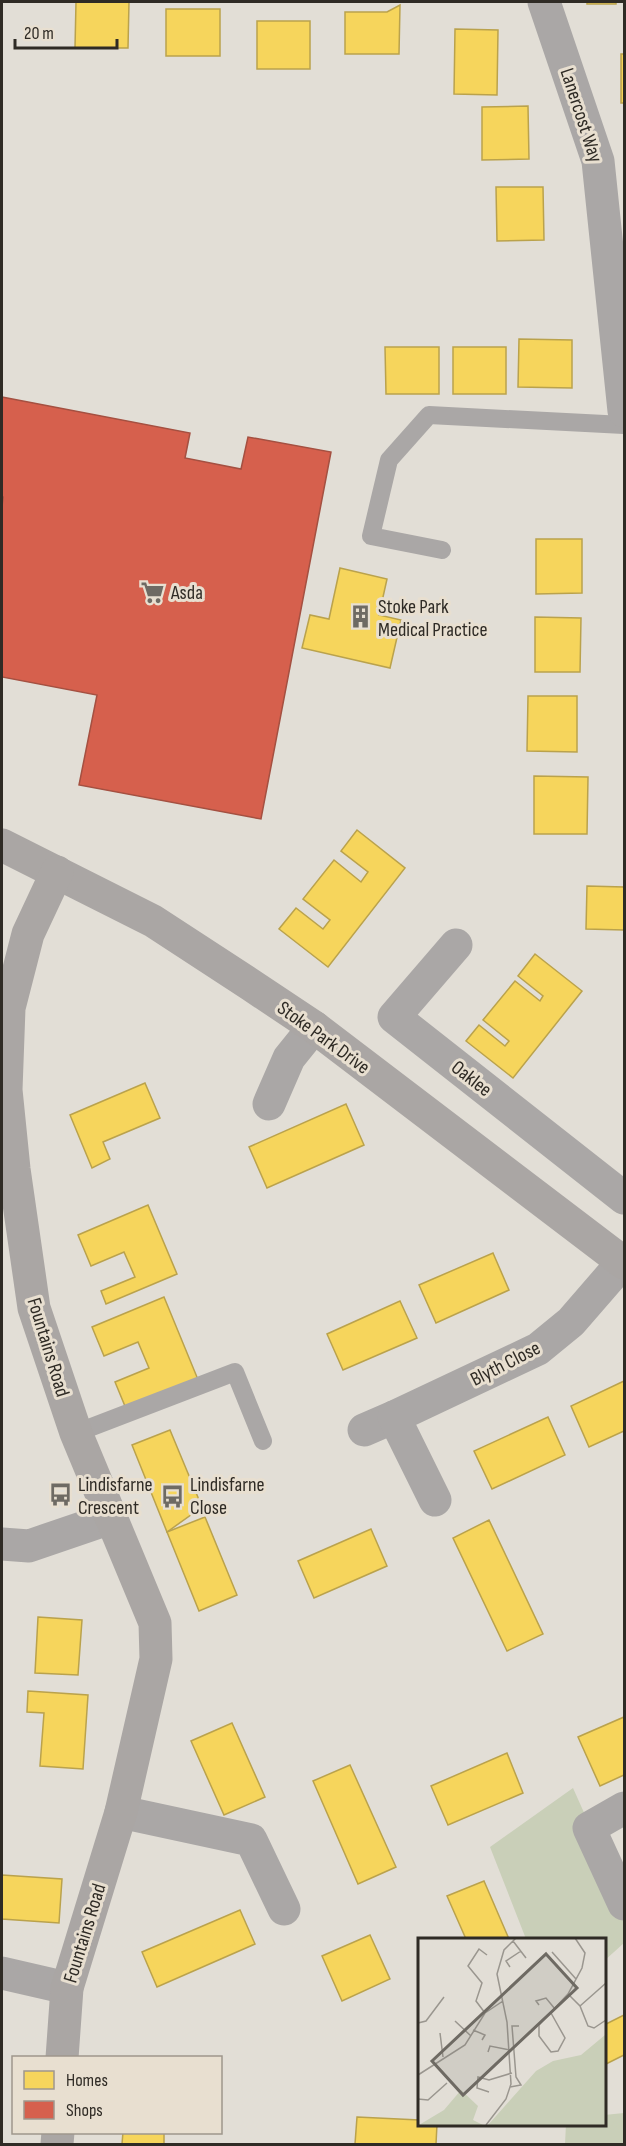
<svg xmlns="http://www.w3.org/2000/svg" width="626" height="2146" viewBox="0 0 626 2146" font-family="'Sofia Sans Condensed',sans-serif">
<rect width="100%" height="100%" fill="#e2ded6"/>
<g fill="#c9cfb8">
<polygon points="573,1788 624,1902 624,1943 604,1961 604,1939 526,1939 490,1847"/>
<polygon points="624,2113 624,2144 565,2144 566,2124 604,2124 604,2115"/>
</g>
<g fill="#f6d55c" stroke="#baa24c" stroke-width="1.5">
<polygon points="76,2 129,2 128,48 75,48"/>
<rect x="587" y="2" width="29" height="2"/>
<polygon points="400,5 399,54 345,54 345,12 387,12"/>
<rect x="166" y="9" width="54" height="47"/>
<rect x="257" y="21" width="53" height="48"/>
<polygon points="455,29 498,30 497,95 454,94"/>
<rect x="621" y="54" width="3" height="49"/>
<polygon points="528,106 529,159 482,160 482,107"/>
<polygon points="496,187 543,187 544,240 497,241"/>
<polygon points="519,339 572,340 572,388 518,387"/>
<polygon points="385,347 439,347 439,394 386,394"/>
<rect x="453" y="347" width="53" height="47"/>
<polygon points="536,539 582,539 582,593 536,594"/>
<polygon points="340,568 387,579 379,615 401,620 390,668 302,648 310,615 329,619"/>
<polygon points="535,617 581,618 580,672 535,672"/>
<polygon points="528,696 577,696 577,752 527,751"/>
<polygon points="534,776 588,777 587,834 534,834"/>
<polygon points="357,830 405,868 328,967 279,929 296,908 323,929 330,920 303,899 334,860 361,882 368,872 341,851"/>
<polygon points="587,886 624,887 624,930 586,929"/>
<polygon points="535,954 582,991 513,1078 466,1041 479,1025 505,1046 509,1041 483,1020 515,981 540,1001 543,996 518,976"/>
<polygon points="145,1083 160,1118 103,1142 110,1159 92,1168 70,1115"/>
<polygon points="346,1104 364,1145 267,1188 249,1147"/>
<polygon points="148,1205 177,1274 106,1304 101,1291 135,1277 124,1252 91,1266 78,1235"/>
<polygon points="493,1253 509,1290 436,1323 419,1285"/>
<polygon points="164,1297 199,1382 127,1411 115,1382 149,1368 138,1342 104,1356 92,1327"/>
<polygon points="400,1301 417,1338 343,1370 327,1334"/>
<polygon points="624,1381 624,1431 589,1447 571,1406"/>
<polygon points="548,1417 565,1455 492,1489 474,1451"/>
<polygon points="170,1430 202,1507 167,1532 132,1445"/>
<polygon points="205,1517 237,1595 199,1611 167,1532"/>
<polygon points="489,1520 543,1634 507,1651 453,1538"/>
<polygon points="371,1529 387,1566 314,1598 298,1561"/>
<polygon points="38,1617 82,1620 78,1675 35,1673"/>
<polygon points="28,1691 88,1695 83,1769 40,1766 44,1713 27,1712"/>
<polygon points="624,1717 624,1775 600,1786 578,1737"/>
<polygon points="232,1723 265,1797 224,1815 191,1741"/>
<polygon points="507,1753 523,1793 448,1825 431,1786"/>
<polygon points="350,1765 396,1867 358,1884 313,1781"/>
<polygon points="2,1875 62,1879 59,1923 2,1919"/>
<polygon points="484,1881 509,1939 466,1939 447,1896"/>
<polygon points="240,1910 255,1944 157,1987 142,1952"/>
<polygon points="370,1935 390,1979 342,2001 322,1956"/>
<polygon points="624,2015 624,2055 604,2065 604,2025"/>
<polygon points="357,2117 419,2120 419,2124 437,2124 436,2144 355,2144"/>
<polygon points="123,2132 164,2132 164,2144 122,2144"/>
</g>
<polygon fill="#d6604d" stroke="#a45041" stroke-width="1.5" points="2,397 190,433 185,458 241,469 248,437 331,452 261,819 79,785 97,695 2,677 2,507 3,497 2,496"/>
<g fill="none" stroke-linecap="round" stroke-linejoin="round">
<g stroke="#aaa7a6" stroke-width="18">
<polyline points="442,550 371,536 389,460 429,415 624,425"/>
<polyline points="76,1433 235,1372 263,1441"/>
</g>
<g stroke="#aaa7a6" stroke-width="33">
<polyline points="544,2 598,161 624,411"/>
<polyline points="456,945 394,1017 624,1198"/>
<polyline points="269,1104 289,1058 314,1027"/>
<polyline points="364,1430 394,1417"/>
<polyline points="435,1500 394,1417 538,1349 571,1322 623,1262"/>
<polyline points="2,1544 29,1546 111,1518"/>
<polyline points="624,1808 589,1828 624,1904"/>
<polyline points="121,1812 251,1840 284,1909"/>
<polyline points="2,1973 67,1988"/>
</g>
<g stroke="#aaa6a4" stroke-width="33">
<polyline points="2,845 153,921 251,985 314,1027 624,1263"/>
<polyline points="57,872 28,934 9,1008 6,1090 14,1169 34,1308 76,1433 155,1623 156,1659 121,1812 67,1988 62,2058"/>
<polyline points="57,2144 58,2132"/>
</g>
</g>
<defs>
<symbol id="supermarket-bare" viewBox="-9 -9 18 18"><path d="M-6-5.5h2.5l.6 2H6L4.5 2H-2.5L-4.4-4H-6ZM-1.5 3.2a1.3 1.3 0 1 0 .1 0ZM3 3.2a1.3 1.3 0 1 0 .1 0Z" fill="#6e6a63" stroke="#e8dfd0" stroke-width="2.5" paint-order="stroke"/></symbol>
<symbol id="building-bare" viewBox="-9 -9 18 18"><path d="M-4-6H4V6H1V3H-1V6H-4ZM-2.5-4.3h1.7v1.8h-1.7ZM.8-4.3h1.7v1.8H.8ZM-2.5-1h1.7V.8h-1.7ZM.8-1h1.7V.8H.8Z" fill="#6e6a63" stroke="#e8dfd0" stroke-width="2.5" paint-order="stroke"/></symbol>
<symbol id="bus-bare" viewBox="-9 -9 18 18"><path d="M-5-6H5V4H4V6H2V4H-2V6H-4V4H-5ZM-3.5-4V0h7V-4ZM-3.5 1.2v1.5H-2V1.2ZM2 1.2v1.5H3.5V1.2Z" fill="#6e6a63" stroke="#e8dfd0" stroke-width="2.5" paint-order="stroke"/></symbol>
</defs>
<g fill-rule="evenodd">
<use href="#supermarket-bare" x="136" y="576" width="33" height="33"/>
<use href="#building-bare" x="344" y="600" width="33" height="33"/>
<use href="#bus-bare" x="44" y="1478" width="33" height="33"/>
<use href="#bus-bare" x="156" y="1480" width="33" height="33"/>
</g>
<g text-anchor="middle" stroke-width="6" stroke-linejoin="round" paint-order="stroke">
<g font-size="20" fill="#2f2b25" stroke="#e8dfd0">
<text transform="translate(582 115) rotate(72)" y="7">Lanercost Way</text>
<text transform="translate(324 1037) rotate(36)" y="7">Stoke Park Drive</text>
<text transform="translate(472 1078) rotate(38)" y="7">Oaklee</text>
<text transform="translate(49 1347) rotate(73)" y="7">Fountains Road</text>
<text transform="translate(505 1363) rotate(-27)" y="7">Blyth Close</text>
<text transform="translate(84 1933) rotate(-73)" y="7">Fountains Road</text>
</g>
<g font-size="20" fill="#2f2b25" stroke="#e8dfd0" text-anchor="start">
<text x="171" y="599">Asda</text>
<text x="378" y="613">Stoke Park<tspan x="378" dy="23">Medical Practice</tspan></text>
<text x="78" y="1491">Lindisfarne<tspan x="78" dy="23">Crescent</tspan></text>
<text x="190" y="1491">Lindisfarne<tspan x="190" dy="23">Close</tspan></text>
</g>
</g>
<g transform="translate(418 1938)">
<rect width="188" height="188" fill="#e2ded6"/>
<path d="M 187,97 L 187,187 L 70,187 L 118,133 L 135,123 L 163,117 ZM 43,152 L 60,168 L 55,182 L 65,187 L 1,187 L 26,172 Z" fill="#c9cfb8"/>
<path fill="none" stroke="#9a968f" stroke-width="1.5" d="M 95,3 L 108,20M 134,14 L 158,41M 92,29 L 88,23 L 103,13M 150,56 L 162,68 L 170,88 L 176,90 L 188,82M 121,67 L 118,63 L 128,60 L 137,71M 162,68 L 188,45M 67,75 L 58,63 L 64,45 L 50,28 L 61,11 L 69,17M 133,75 L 147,100 L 140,113 L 133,114 L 121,98 L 121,87 L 150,56 L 164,30 L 167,15 L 157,0M 37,83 L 53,98M 0,85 L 8,83 L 26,59M 55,92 L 67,97 L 64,102M 22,95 L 25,119M 70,114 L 72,108 L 92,112M 0,137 L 47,107 L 67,75 L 85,63M 92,149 L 103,147 L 98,139 L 94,88 L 101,88M 71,154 L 59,150 L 60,139 L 71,142 L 94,135M 0,161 L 10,162 L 29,145M 68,187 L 88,161 L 93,146 L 89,84 L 79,36 L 86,12 L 98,0"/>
<path fill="#6e6a63" fill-opacity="0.15" stroke="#6e6a63" stroke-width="3" d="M 128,16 L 159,50 L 45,157 L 14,123 Z"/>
<rect width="188" height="188" fill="none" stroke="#2f2b25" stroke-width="3"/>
</g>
<rect width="626" height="2146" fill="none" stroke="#2f2b25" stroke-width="6"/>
<rect x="12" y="2056" width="210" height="78" fill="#e8dfd0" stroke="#9e978c" stroke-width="1.5"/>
<rect x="24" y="2071" width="30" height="18" fill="#f6d55c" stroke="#9e978c" stroke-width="1.5"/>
<text x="66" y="2086" font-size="18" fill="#2f2b25">Homes</text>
<rect x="24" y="2101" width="30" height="18" fill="#d6604d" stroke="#9e978c" stroke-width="1.5"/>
<text x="66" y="2116" font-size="18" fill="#2f2b25">Shops</text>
<path d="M15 39v9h102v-9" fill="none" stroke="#2f2b25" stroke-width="3"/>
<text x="24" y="39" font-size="18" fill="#2f2b25" stroke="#e8dfd0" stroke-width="4.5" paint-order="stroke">20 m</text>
</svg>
